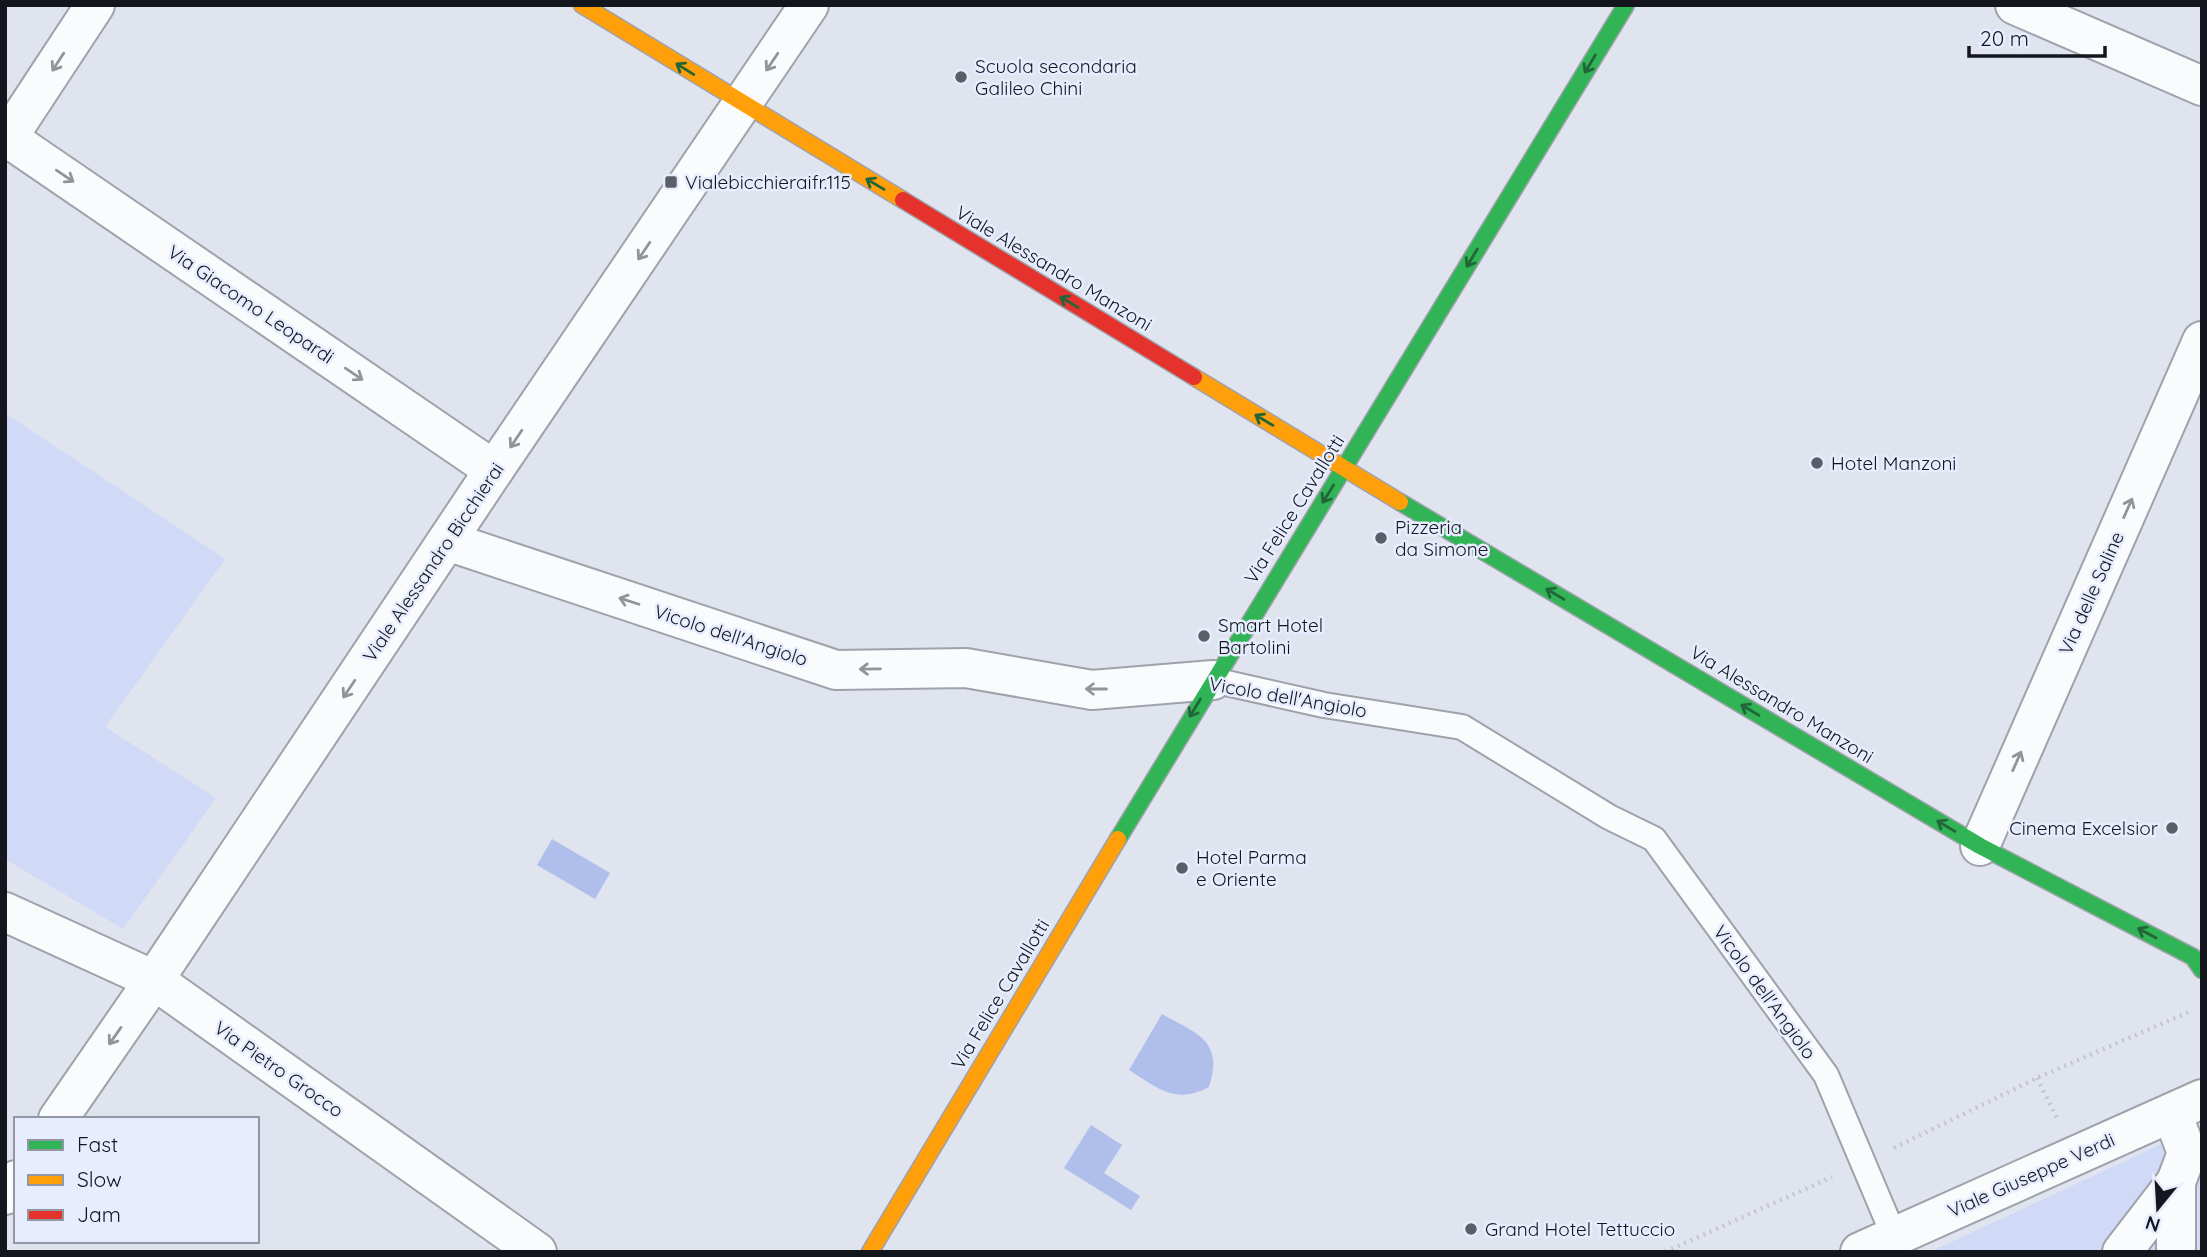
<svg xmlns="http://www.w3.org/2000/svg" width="2207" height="1257" viewBox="0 0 2207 1257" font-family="Quicksand,sans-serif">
	<rect width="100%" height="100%" fill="#dfe4ef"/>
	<g fill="#d0daf7">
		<path d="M 5,413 L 225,559 L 105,727 L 216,798 L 123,929 L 5,859 Z"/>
		<path d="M 2202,1125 L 2202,1252 L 1930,1252 Z"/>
	</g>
	<g fill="#b0beeb">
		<path d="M 552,839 L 610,873 L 595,899 L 537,865 Z"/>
		<path d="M 1162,1014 C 1197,1034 1224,1040 1209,1087 C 1175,1105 1158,1088 1129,1070 Z"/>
		<path d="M 1091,1125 L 1122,1145 L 1104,1173 L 1140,1196 L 1131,1210 L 1064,1168 Z"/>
	</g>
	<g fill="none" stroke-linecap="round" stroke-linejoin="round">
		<g stroke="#9fa2aa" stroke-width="28">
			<path id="lane" d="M 1213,680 L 1324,705 L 1462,727 L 1609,817 L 1654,839 L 1826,1075 L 1894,1236"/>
		</g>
		<g stroke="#9fa2aa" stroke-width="42">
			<g id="street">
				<path d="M 2015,5 L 2202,86"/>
				<path d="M 8,138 L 494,470"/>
				<path d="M 5,142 L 95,5"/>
				<path d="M 447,541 L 836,670 L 966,668 L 1092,690 L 1213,680"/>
				<path d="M 1980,846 L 2202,341"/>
				<path d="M 5,912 L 154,980 L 537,1252"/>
				<path d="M 58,1119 L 154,980 L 494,470 L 809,5"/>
				<path d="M 2176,1182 L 2176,1252"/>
				<path d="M 5,1195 L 16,1180"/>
				<path d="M 1860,1252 L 2202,1099"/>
				<path d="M 2122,1252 L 2176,1182 L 2187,1153 L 2172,1113"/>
			</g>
		</g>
		<g stroke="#9fa2aa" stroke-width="19">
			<g id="fast">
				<path d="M 1400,502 L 1980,846 L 2193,957 L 2202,970"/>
				<path d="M 1118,839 L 1626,5"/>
			</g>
		</g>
		<g stroke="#9fa2aa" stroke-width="19">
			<g id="slow">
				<path d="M 582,5 L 903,200"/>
				<path d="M 1194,377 L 1400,502"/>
				<path d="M 870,1252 L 1118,839"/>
			</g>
		</g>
		<g stroke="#9fa2aa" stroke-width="19">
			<path id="jam" d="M 903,200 L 1194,377"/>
		</g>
		<g stroke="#c4c6c9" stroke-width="4.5" stroke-dasharray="2 5" stroke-linecap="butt">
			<path d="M 2037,1078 L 2057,1118"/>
			<path d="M 1894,1148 L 2037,1078 L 2191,1011"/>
			<path d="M 1665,1252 L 1832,1177"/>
		</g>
		<use href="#lane" stroke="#fafbfd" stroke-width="24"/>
		<use href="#street" stroke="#fafbfd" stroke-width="38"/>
		<use href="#fast" stroke="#30b455" stroke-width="16"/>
		<use href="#slow" stroke="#ff9f0a" stroke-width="16"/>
		<use href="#jam" stroke="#e5322d" stroke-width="16"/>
	</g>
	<defs><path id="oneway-shaft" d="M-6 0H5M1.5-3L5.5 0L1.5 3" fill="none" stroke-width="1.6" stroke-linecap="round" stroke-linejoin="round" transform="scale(1.75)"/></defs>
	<g stroke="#929498">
		<use href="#oneway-shaft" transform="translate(58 62) rotate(123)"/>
		<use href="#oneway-shaft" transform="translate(772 62) rotate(124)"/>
		<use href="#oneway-shaft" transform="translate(65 176) rotate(34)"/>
		<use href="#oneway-shaft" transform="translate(644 251) rotate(124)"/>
		<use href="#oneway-shaft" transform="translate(354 374) rotate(34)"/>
		<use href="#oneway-shaft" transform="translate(516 439) rotate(124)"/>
		<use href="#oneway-shaft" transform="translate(2128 508) rotate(-66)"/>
		<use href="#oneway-shaft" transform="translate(629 601) rotate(-162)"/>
		<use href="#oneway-shaft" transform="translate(870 669) rotate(179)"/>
		<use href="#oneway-shaft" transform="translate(349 689) rotate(124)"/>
		<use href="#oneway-shaft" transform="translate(1096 689) rotate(180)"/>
		<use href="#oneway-shaft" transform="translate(2017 761) rotate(-66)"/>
		<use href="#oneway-shaft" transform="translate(115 1036) rotate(125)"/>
	</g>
	<g stroke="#226539">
		<use href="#oneway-shaft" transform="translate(1590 64) rotate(121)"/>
		<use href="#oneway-shaft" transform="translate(685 69) rotate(-148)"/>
		<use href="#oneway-shaft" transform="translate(875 184) rotate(-149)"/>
		<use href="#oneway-shaft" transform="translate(1472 258) rotate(121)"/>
		<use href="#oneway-shaft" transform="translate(1069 302) rotate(-149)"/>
		<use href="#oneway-shaft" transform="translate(1264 420) rotate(-149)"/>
		<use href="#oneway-shaft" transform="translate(1328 494) rotate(122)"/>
		<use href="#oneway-shaft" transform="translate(1555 594) rotate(-149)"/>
		<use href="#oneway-shaft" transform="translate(1195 708) rotate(121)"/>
		<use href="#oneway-shaft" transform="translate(1750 710) rotate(-149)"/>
		<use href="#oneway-shaft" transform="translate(1946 826) rotate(-149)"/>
		<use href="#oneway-shaft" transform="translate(2147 933) rotate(-152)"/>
	</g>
	<g fill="#5a5e66" stroke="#e7edfe" stroke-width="2.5">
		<circle cx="961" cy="77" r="7"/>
		<rect x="664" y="175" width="14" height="14" rx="3.5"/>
		<circle cx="1817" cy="463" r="7"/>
		<circle cx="1381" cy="538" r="7"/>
		<circle cx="1204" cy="636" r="7"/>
		<circle cx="2172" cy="828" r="7"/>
		<circle cx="1182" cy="868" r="7"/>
		<circle cx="1471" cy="1229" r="7"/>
	</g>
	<g text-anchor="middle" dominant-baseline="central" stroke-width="5" stroke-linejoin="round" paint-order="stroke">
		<g font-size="19" fill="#13161d" stroke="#e7edfe" text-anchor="start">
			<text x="975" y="66">Scuola secondaria<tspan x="975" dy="22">Galileo Chini</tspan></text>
			<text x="685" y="182">Vialebicchieraifr.115</text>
			<text x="1831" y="463">Hotel Manzoni</text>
			<text x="1395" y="527">Pizzeria<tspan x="1395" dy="22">da Simone</tspan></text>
			<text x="1218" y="625">Smart Hotel<tspan x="1218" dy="22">Bartolini</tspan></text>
			<text x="2158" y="828" text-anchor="end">Cinema Excelsior</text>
			<text x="1196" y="857">Hotel Parma<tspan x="1196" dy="22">e Oriente</tspan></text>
			<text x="1485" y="1229">Grand Hotel Tettuccio</text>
		</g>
		<g font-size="19" fill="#13161d" stroke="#e7edfe">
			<text transform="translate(1054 268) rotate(31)">Viale Alessandro Manzoni</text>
			<text transform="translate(251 304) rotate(34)">Via Giacomo Leopardi</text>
			<text transform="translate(1294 509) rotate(-58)">Via Felice Cavallotti</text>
			<text transform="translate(433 562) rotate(-56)">Viale Alessandro Bicchierai</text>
			<text transform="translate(2091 593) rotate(-66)">Via delle Saline</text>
			<text transform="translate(731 635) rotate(18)">Vicolo dell'Angiolo</text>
			<text transform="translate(1288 697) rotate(10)">Vicolo dell'Angiolo</text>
			<text transform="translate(1782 704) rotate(31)">Via Alessandro Manzoni</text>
			<text transform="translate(1765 992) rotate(54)">Vicolo dell'Angiolo</text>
			<text transform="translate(1000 994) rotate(-59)">Via Felice Cavallotti</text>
			<text transform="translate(279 1069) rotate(35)">Via Pietro Grocco</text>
			<text transform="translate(2031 1175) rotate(-24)">Viale Giuseppe Verdi</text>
		</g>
	</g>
	<rect width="2207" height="1257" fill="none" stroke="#13161d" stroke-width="14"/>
	<rect x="14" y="1117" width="245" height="126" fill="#e7edfe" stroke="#9297a4" stroke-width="2"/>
	<rect x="28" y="1140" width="35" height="10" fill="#30b455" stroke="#9297a4" stroke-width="2"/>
	<text x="77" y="1152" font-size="21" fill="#13161d">Fast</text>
	<rect x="28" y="1175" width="35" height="10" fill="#ff9f0a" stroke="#9297a4" stroke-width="2"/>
	<text x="77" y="1187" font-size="21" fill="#13161d">Slow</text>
	<rect x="28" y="1210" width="35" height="10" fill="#e5322d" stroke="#9297a4" stroke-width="2"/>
	<text x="77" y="1222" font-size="21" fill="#13161d">Jam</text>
	<g transform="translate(2158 1208) rotate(198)" stroke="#e7edfe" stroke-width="5" paint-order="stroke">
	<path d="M0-5L12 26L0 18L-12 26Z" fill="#13161d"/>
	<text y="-10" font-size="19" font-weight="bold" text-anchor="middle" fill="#13161d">N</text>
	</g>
	<path d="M1969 46v10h136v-10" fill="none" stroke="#13161d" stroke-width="3.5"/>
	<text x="1980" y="46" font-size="21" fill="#13161d" stroke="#e7edfe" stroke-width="5" paint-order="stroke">20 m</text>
</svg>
